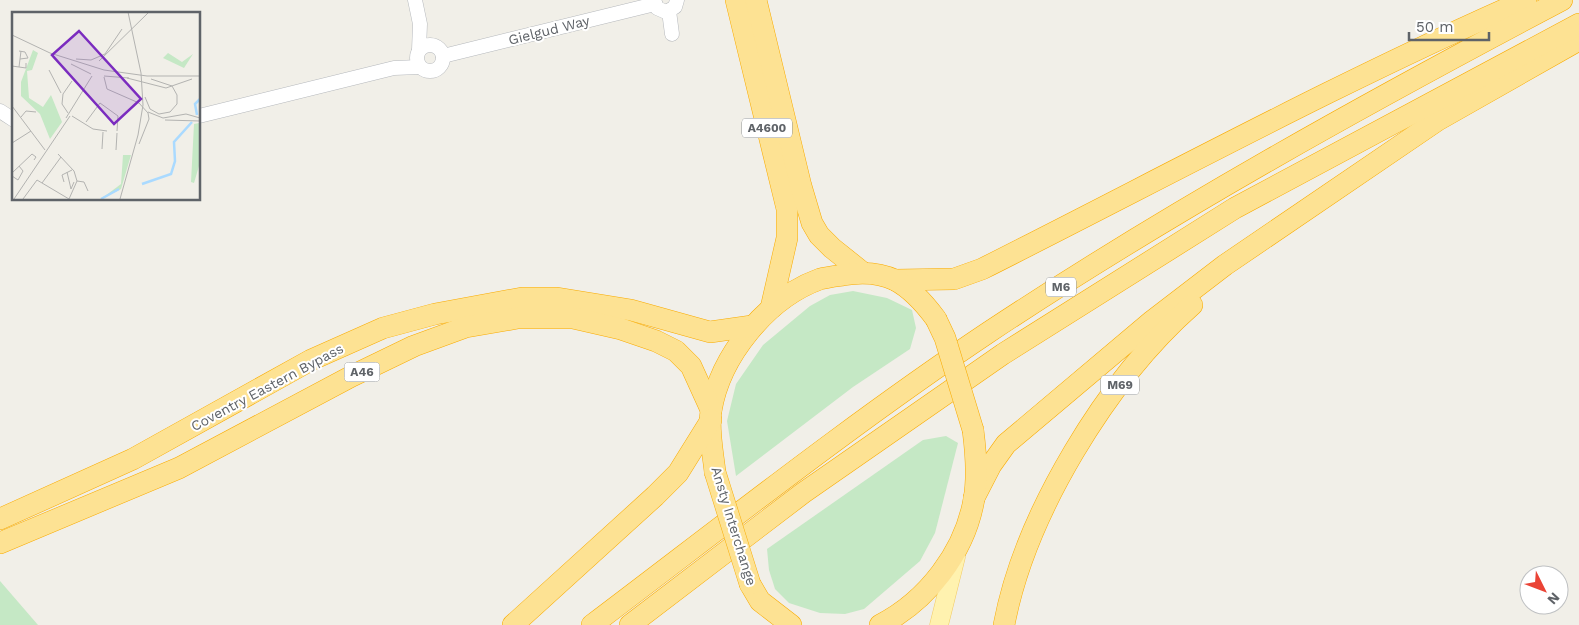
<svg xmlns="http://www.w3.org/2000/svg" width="1579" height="625" viewBox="0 0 1579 625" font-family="'Work Sans',sans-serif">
	<rect width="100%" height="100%" fill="#f1efe8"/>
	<g fill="#c5e8c5">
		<path d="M 853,291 L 887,298 L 912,310 L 916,328 L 910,349 L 853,387 L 736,476 L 727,421 L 736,384 L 763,345 L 810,306 L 830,295 Z"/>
		<path d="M 946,436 L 958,443 L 935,533 L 920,561 L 864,609 L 845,614 L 820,613 L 789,603 L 775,589 L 769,570 L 767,549 L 923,440 Z"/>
		<path d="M 0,581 L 38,625 L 0,625 Z"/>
	</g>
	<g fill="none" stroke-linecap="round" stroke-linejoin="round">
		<g stroke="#b5b8bc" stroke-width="15">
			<g id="minor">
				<path d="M 415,0 L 420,24 L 419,50"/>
				<path d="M 654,0 L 657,8 L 666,12 L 675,7 L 677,0"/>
				<path d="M 669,11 L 672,34"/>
				<circle cx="430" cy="58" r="13"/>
				<path d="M 443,56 L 655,4"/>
				<path d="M 0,111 L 14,120"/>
				<path d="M 199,116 L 394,68 L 419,67"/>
			</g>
		</g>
		<g stroke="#f2c960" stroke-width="19">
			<path id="major" d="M 939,625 L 956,557"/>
		</g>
		<g stroke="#f9ab00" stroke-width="22">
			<g id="highway">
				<path d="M 736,0 L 787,209 L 787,238 L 771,308"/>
				<path d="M 756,0 L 801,186 L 812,223 L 819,235 L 832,248 L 862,272"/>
				<path d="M 895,280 L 954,279 L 982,269 C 1163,178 1341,81 1526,0"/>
				<path d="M 715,472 C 713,453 708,430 711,411 C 720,356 767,298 820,279 C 827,277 836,276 843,275 C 860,272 878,272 895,280 C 912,289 925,304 936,319"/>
				<path d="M 974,498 L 991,465 L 1006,444 L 1152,321 L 1225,265 L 1438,120 L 1579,40"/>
				<path d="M 0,519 L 133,459 L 311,360 L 383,328 L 435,314 L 522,298 L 557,298 L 631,310 L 710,332 L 752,326"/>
				<path d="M 0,543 L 179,468 L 352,376 L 414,346 L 466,327 L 518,318 L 573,318 L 621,329 L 656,341 L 676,351 L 691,366 L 711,410"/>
				<path d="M 750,584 L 760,601 L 791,625"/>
				<path d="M 513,625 L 655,496 L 678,473 L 711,420"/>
				<path d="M 592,625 C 723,526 853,423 989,332 C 1173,210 1367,103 1562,0"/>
				<path d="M 630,625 L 803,493 L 1003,354 L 1235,208 L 1579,24"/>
				<path d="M 880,625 C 927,601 965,552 974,499 C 978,477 976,453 973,430"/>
				<path d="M 1004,625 C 1025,514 1107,380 1192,305"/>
			</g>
		</g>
		<use href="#minor" stroke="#fff" stroke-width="14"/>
		<use href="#major" stroke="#fff2af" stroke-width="18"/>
		<use href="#highway" stroke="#fde293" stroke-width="21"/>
		<g stroke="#f9ab00" stroke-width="22" stroke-linecap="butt">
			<g id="highway-bridge">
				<path d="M 936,319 L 945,338 L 973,430"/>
				<path d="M 715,472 L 750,584"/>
			</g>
		</g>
		<use href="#highway-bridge" stroke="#fde293" stroke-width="21"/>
	</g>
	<g text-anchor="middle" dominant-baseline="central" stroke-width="4" stroke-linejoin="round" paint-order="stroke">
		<g fill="#fff" stroke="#8f9295" stroke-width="1">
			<rect x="742" y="118.5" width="50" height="19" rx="4"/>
			<rect x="1046" y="277.5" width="30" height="19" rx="4"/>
			<rect x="344.5" y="362.5" width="35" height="19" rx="4"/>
			<rect x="1101" y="375.5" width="38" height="19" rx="4"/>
		</g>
		<g font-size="12" font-weight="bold" fill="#5f6368">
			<text x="767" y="128">A4600</text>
			<text x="1061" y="287">M6</text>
			<text x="362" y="372">A46</text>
			<text x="1120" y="385">M69</text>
		</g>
		<g font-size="14" fill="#5f6368" stroke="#fff">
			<text transform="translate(549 30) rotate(-14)">Gielgud Way</text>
			<text transform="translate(267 387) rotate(-28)">Coventry Eastern Bypass</text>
			<text transform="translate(734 526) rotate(73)">Ansty Interchange</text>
		</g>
	</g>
	<g transform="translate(12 12)">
		<rect width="188" height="188" fill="#f1efe8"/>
		<path d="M 21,38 L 26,41 L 20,58 L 15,59 L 17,86 L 31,95 L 39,83 L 50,110 L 38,127 L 28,102 L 9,84 L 9,70 ZM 156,41 L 170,50 L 181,42 L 172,56 L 151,46 ZM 187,111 L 187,154 L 182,171 L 179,170 L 182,112 ZM 111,143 L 119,143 L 109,177 L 89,187 L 109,172 Z" fill="#c5e8c5"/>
		<path fill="none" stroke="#aadaff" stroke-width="2.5" d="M 185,103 L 183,92 L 188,87M 130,172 L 159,162 L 163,149 L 162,130 L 180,110M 89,187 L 107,177"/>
		<path fill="none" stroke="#b3b3b1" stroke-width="1" d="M 0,23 L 38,41 L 92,58 L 135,64 L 188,64M 7,39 L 13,40 L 16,46 L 8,47M 64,47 L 79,48 L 93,42 L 110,17M 87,49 L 137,0M 59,52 L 79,62M 0,54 L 14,56 L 14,51M 7,55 L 9,39M 37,58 L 49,81M 92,64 L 117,66M 92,65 L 95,77 L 127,91 L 136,101 L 137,107 L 127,132M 115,66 L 154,76 L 180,67M 51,82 L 50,92 L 56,101M 51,82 L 60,69M 133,85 L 138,97 L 147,102 L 158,100 L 165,92 L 165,83 L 160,74 L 139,67M 88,91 L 106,104 L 105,119M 0,94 L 33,138M 136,100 L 151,106 L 174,102 L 188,106M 60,104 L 81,117 L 95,119M 9,105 L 14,99 L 24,100M 54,106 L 80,64M 153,108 L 188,109M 74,110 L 88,91M 0,131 L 19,119M 90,137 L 91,120M 104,138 L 105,121M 46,142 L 62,159 L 65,169 L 57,187M 55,160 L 59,177 L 62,170M 0,161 L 20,142 L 24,145 L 22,148M 0,164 L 6,168 L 11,159 L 7,154M 65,169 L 72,170 L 76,179M 52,170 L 50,163 L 60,158M 30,171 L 49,145M 2,187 L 58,104M 11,187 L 25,168 L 57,187M 108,187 L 126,123 L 131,93 L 129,61 L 116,0"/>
		<path fill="#7b2cbf" fill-opacity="0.15" stroke="#7b2cbf" stroke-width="2.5" d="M 67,19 L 129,87 L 102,112 L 40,43 Z"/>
		<rect width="188" height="188" fill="none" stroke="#5f6368" stroke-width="2.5"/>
	</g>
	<g transform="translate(1544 590) rotate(132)"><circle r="24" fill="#ffffff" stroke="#bfc1c3"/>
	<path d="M0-4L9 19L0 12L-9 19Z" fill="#ea4335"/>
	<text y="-8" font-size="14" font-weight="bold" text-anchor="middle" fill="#5f6368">N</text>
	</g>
	<path d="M1409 32v8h80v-8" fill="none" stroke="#5f6368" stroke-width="2.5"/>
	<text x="1416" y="32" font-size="15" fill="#5f6368" stroke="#ffffff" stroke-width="4" paint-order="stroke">50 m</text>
</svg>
